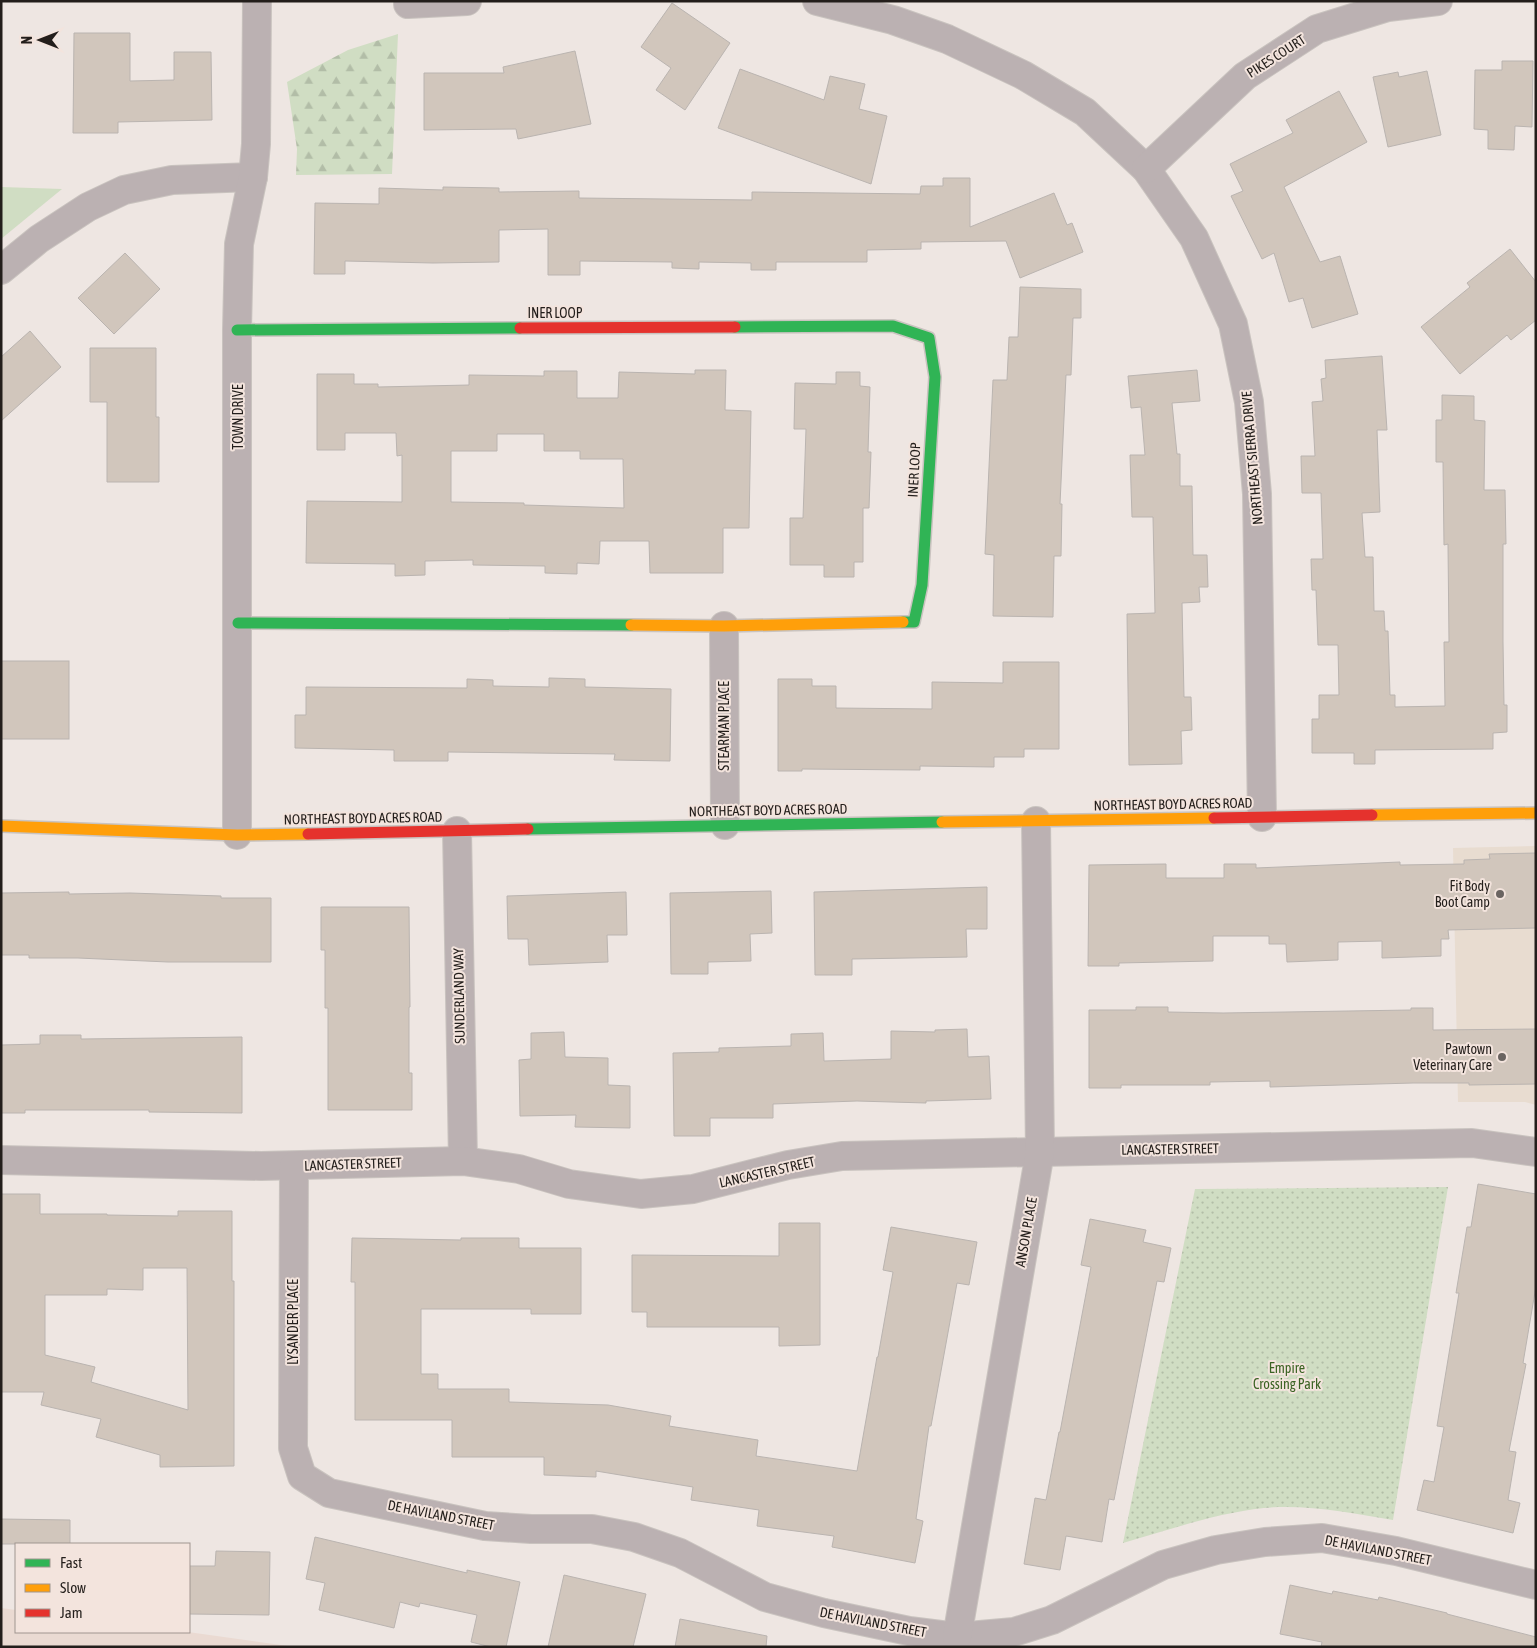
<svg xmlns="http://www.w3.org/2000/svg" width="1537" height="1648" viewBox="0 0 1537 1648" font-family="'Asap Condensed',sans-serif">
	<defs>
		<pattern id="forest-firs" width="22" height="20" patternUnits="userSpaceOnUse" patternTransform="scale(1.25)"><rect width="22" height="20" fill="#d0ddc3"/><path d="M5 1l3.5 6h-7zM16 11l3.5 6h-7z" fill="#b2bda7"/></pattern>
		<pattern id="park-dots" width="8" height="8" patternUnits="userSpaceOnUse" patternTransform="scale(1.25)"><rect width="8" height="8" fill="#d0ddc3"/><path d="M2 2h.1M6 6h.1" fill="none" stroke="#b2bda7" stroke-width="1.8" stroke-linecap="round"/></pattern>
	</defs>
	<rect width="100%" height="100%" fill="#eee6e2"/>
	<path fill="#e8dcd0" d="M 1536,846 L 1536,1105 L 1525,1102 L 1458,1102 L 1453,848 Z"/>
	<path fill="#eadad2" d="M 1,1608 L 16,1610 L 16,1632 L 188,1632 L 295,1647 L 1,1647 Z"/>
	<path fill="#d0ddc3" d="M 1,187 L 62,189 L 1,239 Z"/>
	<path fill="url(#forest-firs)" d="M 398,34 L 392,174 L 296,175 L 297,149 L 287,82 L 348,50 Z"/>
	<path fill="url(#park-dots)" d="M 1448,1187 L 1393,1520 C 1350,1513 1307,1504 1264,1508 C 1216,1513 1169,1530 1123,1543 L 1195,1189 Z"/>
	<g fill="#d1c6bc" stroke="#bab4b0" fill-rule="evenodd">
		<path d="M 672,3 L 730,43 L 685,110 L 656,90 L 671,68 L 641,47 Z"/>
		<path d="M 74,33 L 130,33 L 130,81 L 174,80 L 174,52 L 211,52 L 212,120 L 118,122 L 118,133 L 73,133 Z"/>
		<path d="M 575,51 L 591,124 L 518,139 L 516,129 L 424,130 L 424,73 L 504,73 L 503,67 Z"/>
		<path d="M 1502,61 L 1533,61 L 1532,127 L 1515,126 L 1514,150 L 1488,149 L 1488,130 L 1474,129 L 1475,70 L 1502,70 Z"/>
		<path d="M 740,69 L 824,100 L 830,76 L 865,84 L 859,109 L 887,116 L 871,184 L 718,128 Z"/>
		<path d="M 1427,71 L 1441,135 L 1388,147 L 1373,77 L 1398,72 L 1399,77 Z"/>
		<path d="M 1339,91 L 1367,142 L 1284,187 L 1320,262 L 1340,256 L 1358,314 L 1312,328 L 1303,298 L 1289,302 L 1274,253 L 1262,259 L 1231,196 L 1243,191 L 1230,164 L 1293,133 L 1286,120 Z"/>
		<path d="M 943,178 L 970,178 L 970,227 L 1054,193 L 1067,225 L 1072,223 L 1083,252 L 1020,278 L 1006,241 L 921,242 L 921,249 L 867,250 L 867,262 L 776,262 L 776,270 L 751,270 L 751,263 L 699,262 L 699,269 L 672,268 L 672,262 L 580,261 L 580,275 L 548,275 L 548,229 L 499,230 L 499,262 L 433,263 L 345,261 L 345,274 L 314,274 L 315,203 L 379,204 L 379,188 L 443,190 L 443,187 L 499,188 L 499,192 L 579,191 L 579,198 L 752,200 L 752,192 L 920,194 L 921,186 L 943,186 Z"/>
		<path d="M 1510,249 L 1536,282 L 1536,320 L 1511,340 L 1507,335 L 1460,374 L 1421,327 L 1470,287 L 1467,283 Z"/>
		<path d="M 125,253 L 160,289 L 114,334 L 78,298 Z"/>
		<path d="M 1020,287 L 1081,289 L 1081,318 L 1073,318 L 1071,375 L 1066,375 L 1060,504 L 1062,504 L 1061,556 L 1054,556 L 1053,617 L 993,616 L 994,555 L 985,554 L 993,380 L 1007,380 L 1009,337 L 1018,337 Z"/>
		<path d="M 30,331 L 61,367 L 1,421 L 1,357 Z"/>
		<path d="M 90,348 L 156,348 L 156,417 L 159,417 L 159,482 L 107,482 L 107,402 L 90,402 Z"/>
		<path d="M 1382,356 L 1387,430 L 1377,430 L 1380,512 L 1362,513 L 1365,557 L 1373,557 L 1374,611 L 1384,611 L 1385,631 L 1388,631 L 1390,695 L 1395,695 L 1395,707 L 1445,706 L 1444,642 L 1449,642 L 1448,544 L 1444,545 L 1443,462 L 1436,462 L 1436,420 L 1442,420 L 1442,395 L 1474,396 L 1474,420 L 1485,421 L 1484,490 L 1505,490 L 1506,544 L 1503,544 L 1503,642 L 1504,705 L 1507,705 L 1507,732 L 1493,733 L 1493,749 L 1375,750 L 1375,764 L 1354,764 L 1354,753 L 1312,753 L 1312,719 L 1319,719 L 1319,695 L 1339,695 L 1338,645 L 1318,645 L 1316,590 L 1312,590 L 1311,559 L 1323,559 L 1321,493 L 1302,493 L 1301,456 L 1315,456 L 1312,402 L 1323,401 L 1321,379 L 1326,378 L 1325,360 Z"/>
		<path d="M 695,370 L 726,370 L 725,410 L 751,411 L 749,528 L 723,528 L 723,573 L 650,573 L 649,541 L 600,541 L 599,564 L 577,563 L 577,574 L 545,573 L 545,566 L 473,565 L 473,560 L 425,561 L 425,575 L 395,576 L 395,564 L 306,563 L 307,501 L 402,502 L 402,455 L 397,456 L 396,433 L 345,433 L 345,450 L 317,450 L 317,374 L 354,374 L 354,384 L 378,384 L 378,387 L 469,385 L 469,375 L 544,376 L 544,371 L 577,371 L 577,398 L 618,398 L 619,372 L 695,374 ZM 497,434 L 544,434 L 544,451 L 580,451 L 580,459 L 623,459 L 624,508 L 524,505 L 524,503 L 451,502 L 451,451 L 497,451 Z"/>
		<path d="M 1197,370 L 1200,401 L 1172,403 L 1177,454 L 1180,454 L 1180,486 L 1192,486 L 1193,555 L 1207,555 L 1208,587 L 1199,587 L 1200,602 L 1182,603 L 1184,697 L 1191,697 L 1192,730 L 1181,731 L 1182,764 L 1129,765 L 1127,614 L 1155,613 L 1153,517 L 1132,517 L 1130,455 L 1145,455 L 1141,407 L 1131,408 L 1128,376 Z"/>
		<path d="M 836,372 L 860,372 L 860,386 L 870,387 L 868,452 L 871,452 L 869,508 L 863,508 L 863,562 L 854,562 L 854,577 L 824,577 L 824,565 L 790,565 L 790,518 L 803,518 L 806,429 L 794,429 L 795,383 L 836,384 Z"/>
		<rect x="1" y="661" width="68" height="78"/>
		<path d="M 1003,662 L 1059,662 L 1059,749 L 1024,749 L 1024,757 L 994,757 L 994,767 L 920,766 L 920,770 L 802,769 L 802,771 L 778,771 L 778,679 L 812,679 L 812,686 L 836,686 L 836,708 L 932,709 L 932,682 L 1003,683 Z"/>
		<path d="M 549,678 L 585,679 L 585,687 L 671,689 L 670,761 L 614,760 L 615,754 L 448,752 L 448,761 L 394,761 L 394,750 L 295,748 L 295,715 L 306,715 L 306,687 L 467,688 L 467,679 L 493,680 L 493,686 L 549,687 Z"/>
		<path d="M 1536,853 L 1536,928 L 1448,930 L 1449,939 L 1441,939 L 1441,956 L 1382,958 L 1382,941 L 1338,942 L 1338,960 L 1287,962 L 1286,944 L 1269,944 L 1269,936 L 1213,936 L 1213,961 L 1119,963 L 1119,966 L 1088,966 L 1089,865 L 1166,864 L 1166,878 L 1224,878 L 1224,864 L 1256,864 L 1256,868 L 1400,862 L 1400,865 L 1464,864 L 1464,860 L 1490,859 L 1489,854 Z"/>
		<path d="M 987,887 L 987,929 L 966,929 L 967,957 L 852,959 L 852,975 L 815,975 L 814,892 Z"/>
		<path d="M 771,891 L 772,933 L 750,934 L 751,961 L 708,962 L 708,974 L 671,974 L 670,893 Z"/>
		<path d="M 69,892 L 69,894 L 130,893 L 221,896 L 221,898 L 271,898 L 271,962 L 168,962 L 78,958 L 29,958 L 29,955 L 1,955 L 1,893 Z"/>
		<path d="M 626,892 L 627,935 L 607,935 L 608,962 L 529,965 L 528,939 L 508,939 L 507,896 Z"/>
		<path d="M 321,907 L 409,907 L 410,1007 L 409,1007 L 409,1073 L 412,1073 L 412,1110 L 328,1110 L 328,1008 L 325,1008 L 325,950 L 321,950 Z"/>
		<path d="M 1136,1007 L 1168,1007 L 1168,1012 L 1223,1013 L 1411,1010 L 1411,1008 L 1433,1008 L 1433,1030 L 1536,1029 L 1536,1084 L 1469,1085 L 1469,1083 L 1413,1083 L 1270,1087 L 1270,1081 L 1210,1082 L 1210,1085 L 1121,1085 L 1121,1088 L 1089,1088 L 1089,1010 L 1136,1010 Z"/>
		<path d="M 967,1029 L 968,1057 L 989,1056 L 991,1099 L 926,1101 L 926,1103 L 857,1101 L 773,1104 L 773,1118 L 710,1118 L 710,1136 L 674,1136 L 673,1053 L 719,1052 L 719,1048 L 791,1046 L 791,1034 L 823,1033 L 824,1061 L 891,1059 L 891,1031 L 935,1032 L 935,1030 Z"/>
		<path d="M 564,1032 L 565,1057 L 608,1058 L 608,1085 L 630,1086 L 630,1128 L 575,1127 L 576,1115 L 520,1116 L 519,1060 L 531,1059 L 531,1033 Z"/>
		<path d="M 40,1035 L 81,1035 L 81,1039 L 242,1037 L 242,1113 L 149,1112 L 149,1110 L 25,1110 L 25,1113 L 1,1113 L 1,1045 L 40,1044 Z"/>
		<path d="M 1478,1184 L 1536,1194 L 1536,1286 L 1523,1363 L 1526,1364 L 1509,1451 L 1516,1452 L 1508,1500 L 1520,1503 L 1513,1533 L 1417,1510 L 1424,1480 L 1434,1482 L 1444,1427 L 1437,1426 L 1459,1293 L 1456,1293 L 1467,1227 L 1471,1227 Z"/>
		<path d="M 1,1194 L 40,1194 L 40,1214 L 107,1214 L 107,1215 L 178,1216 L 178,1211 L 232,1211 L 232,1281 L 234,1281 L 234,1466 L 160,1467 L 160,1455 L 96,1437 L 101,1419 L 41,1405 L 44,1392 L 1,1392 ZM 143,1268 L 187,1268 L 188,1410 L 91,1382 L 95,1367 L 45,1355 L 45,1295 L 107,1295 L 107,1289 L 143,1290 Z"/>
		<path d="M 1090,1219 L 1146,1230 L 1143,1242 L 1171,1248 L 1164,1282 L 1157,1281 L 1114,1500 L 1109,1499 L 1102,1542 L 1066,1536 L 1060,1570 L 1024,1564 L 1035,1498 L 1046,1500 L 1059,1432 L 1060,1432 L 1075,1352 L 1091,1267 L 1081,1265 Z"/>
		<path d="M 779,1223 L 820,1223 L 820,1345 L 779,1346 L 779,1327 L 647,1327 L 647,1312 L 632,1312 L 632,1255 L 779,1256 Z"/>
		<path d="M 891,1227 L 977,1242 L 969,1285 L 957,1283 L 931,1426 L 929,1426 L 916,1519 L 923,1521 L 915,1563 L 832,1547 L 834,1536 L 757,1526 L 759,1510 L 691,1500 L 693,1487 L 596,1471 L 596,1477 L 544,1475 L 544,1457 L 452,1457 L 452,1420 L 355,1420 L 355,1282 L 351,1282 L 352,1238 L 461,1240 L 461,1238 L 519,1238 L 519,1248 L 581,1248 L 581,1314 L 531,1314 L 531,1309 L 421,1309 L 421,1374 L 438,1374 L 438,1389 L 509,1389 L 509,1402 L 608,1405 L 671,1416 L 669,1426 L 758,1440 L 756,1456 L 857,1471 L 877,1357 L 878,1357 L 893,1272 L 883,1270 Z"/>
		<path d="M 1,1519 L 70,1520 L 70,1544 L 1,1544 Z"/>
		<path d="M 315,1537 L 467,1573 L 467,1570 L 520,1582 L 506,1647 L 491,1647 L 471,1642 L 477,1615 L 420,1603 L 419,1607 L 400,1602 L 394,1628 L 319,1610 L 325,1583 L 306,1579 Z"/>
		<path d="M 216,1551 L 270,1552 L 269,1615 L 189,1614 L 189,1566 L 215,1566 Z"/>
		<path d="M 564,1575 L 646,1594 L 633,1647 L 548,1647 Z"/>
		<path d="M 1290,1585 L 1332,1594 L 1333,1591 L 1378,1600 L 1379,1597 L 1447,1613 L 1447,1614 L 1536,1637 L 1536,1647 L 1321,1647 L 1322,1642 L 1280,1634 Z"/>
		<path d="M 680,1619 L 767,1636 L 766,1647 L 675,1647 Z"/>
	</g>
	<g fill="none" stroke-linecap="round" stroke-linejoin="round">
		<g stroke="#c9c3bf" stroke-width="30">
			<g id="street">
				<path d="M 817,1 L 893,20 L 947,39 L 1023,75 L 1085,112 L 1146,169 L 1194,238 L 1233,324 L 1249,402 L 1257,494 L 1262,817"/>
				<path d="M 408,4 L 467,1"/>
				<path d="M 1146,169 L 1245,76 L 1317,29 L 1388,7 L 1438,1"/>
				<path d="M 1,270 L 39,239 L 88,207 L 124,190 L 172,180 L 253,177"/>
				<path d="M 724,626 L 725,825"/>
				<path d="M 457,831 L 463,1161"/>
				<path d="M 237,835 L 237,330 L 239,244 L 253,177 L 256,144 L 257,1"/>
				<path d="M 1,1160 L 261,1166 L 463,1161 L 519,1169 L 569,1184 L 641,1194 L 693,1189 L 788,1165 L 842,1156 L 1472,1143 L 1536,1152"/>
				<path d="M 294,1166 L 293,1448 L 302,1476 L 329,1493 L 485,1526 L 531,1529 L 592,1529 L 634,1537 L 680,1553 L 765,1597 L 824,1613 L 909,1631 L 957,1637 L 1014,1632 L 1052,1620 L 1163,1565 L 1216,1550 L 1265,1542 L 1322,1538 L 1396,1551 L 1536,1585"/>
				<path d="M 957,1637 L 1040,1152 L 1036,821"/>
			</g>
		</g>
		<g stroke="#c9c3bf" stroke-width="14">
			<g id="fast">
				<path d="M 735,327 L 893,326 L 929,338 L 935,377 L 922,585 L 914,622 L 903,622"/>
				<path d="M 237,330 L 520,328"/>
				<path d="M 238,623 L 631,625"/>
				<path d="M 528,829 L 942,822"/>
			</g>
		</g>
		<g stroke="#c9c3bf" stroke-width="14">
			<g id="slow">
				<path d="M 631,625 L 724,626 L 903,622"/>
				<path d="M 1372,815 L 1536,813"/>
				<path d="M 942,822 L 1214,818"/>
				<path d="M 1,826 L 237,835 L 308,834"/>
			</g>
		</g>
		<g stroke="#c9c3bf" stroke-width="14">
			<g id="jam">
				<path d="M 520,328 L 735,327"/>
				<path d="M 1214,818 L 1372,815"/>
				<path d="M 308,834 L 528,829"/>
			</g>
		</g>
		<use href="#street" stroke="#bbb1b2" stroke-width="28"/>
		<use href="#fast" stroke="#30b455" stroke-width="11"/>
		<use href="#slow" stroke="#ff9f0a" stroke-width="11"/>
		<use href="#jam" stroke="#e5322d" stroke-width="11"/>
	</g>
	<g fill="#6a6461" stroke="#f3e4dd" stroke-width="2">
		<circle cx="1500" cy="894" r="5"/>
		<circle cx="1502" cy="1057" r="5"/>
	</g>
	<g text-anchor="middle" dominant-baseline="central" stroke-width="4" stroke-linejoin="round" paint-order="stroke">
		<g font-size="14" fill="#231e1b" stroke="#f3e4dd">
			<text transform="translate(1276 56) rotate(-33)">PIKES COURT</text>
			<text x="555" y="313">INER LOOP</text>
			<text transform="translate(238 417) rotate(-90)">TOWN DRIVE</text>
			<text transform="translate(1252 458) rotate(-95)">NORTHEAST SIERRA DRIVE</text>
			<text transform="translate(914 470) rotate(-87)">INER LOOP</text>
			<text transform="translate(724 726) rotate(-90)">STEARMAN PLACE</text>
			<text transform="translate(1173 804) rotate(-1)">NORTHEAST BOYD ACRES ROAD</text>
			<text transform="translate(768 810) rotate(-1)">NORTHEAST BOYD ACRES ROAD</text>
			<text transform="translate(363 818) rotate(-1)">NORTHEAST BOYD ACRES ROAD</text>
			<text transform="translate(459 996) rotate(-91)">SUNDERLAND WAY</text>
			<text transform="translate(1170 1149) rotate(-1)">LANCASTER STREET</text>
			<text transform="translate(353 1164) rotate(-2)">LANCASTER STREET</text>
			<text transform="translate(767 1172) rotate(-13)">LANCASTER STREET</text>
			<text transform="translate(1026 1232) rotate(-80)">ANSON PLACE</text>
			<text transform="translate(293 1322) rotate(-90)">LYSANDER PLACE</text>
			<text transform="translate(441 1515) rotate(11)">DE HAVILAND STREET</text>
			<text transform="translate(1378 1550) rotate(11)">DE HAVILAND STREET</text>
			<text transform="translate(873 1622) rotate(11)">DE HAVILAND STREET</text>
		</g>
		<g font-size="14" fill="#231e1b" stroke="#f3e4dd" text-anchor="end">
			<text x="1490" y="886">Fit Body<tspan x="1490" dy="16">Boot Camp</tspan></text>
			<text x="1492" y="1049">Pawtown<tspan x="1492" dy="16">Veterinary Care</tspan></text>
		</g>
		<g font-size="14" fill="#3b6323" stroke="#f3e4dd">
			<text x="1287" y="1368">Empire<tspan x="1287" dy="16">Crossing Park</tspan></text>
		</g>
	</g>
	<rect width="1537" height="1648" fill="none" stroke="#231e1b" stroke-width="5"/>
	<rect x="15" y="1543" width="175" height="90" fill="#f3e4dd" stroke="#a0958f"/>
	<rect x="25" y="1559" width="25" height="8" fill="#30b455" stroke="#a0958f"/>
	<text x="60" y="1568" font-size="15" fill="#231e1b">Fast</text>
	<rect x="25" y="1584" width="25" height="8" fill="#ff9f0a" stroke="#a0958f"/>
	<text x="60" y="1593" font-size="15" fill="#231e1b">Slow</text>
	<rect x="25" y="1609" width="25" height="8" fill="#e5322d" stroke="#a0958f"/>
	<text x="60" y="1618" font-size="15" fill="#231e1b">Jam</text>
	<g transform="translate(40 40) rotate(270)" stroke="#f3e4dd" stroke-width="4" paint-order="stroke">
	<path d="M0-4L9 19L0 12L-9 19Z" fill="#231e1b"/>
	<text y="-8" font-size="14" font-weight="bold" text-anchor="middle" fill="#231e1b">N</text>
	</g>
</svg>
